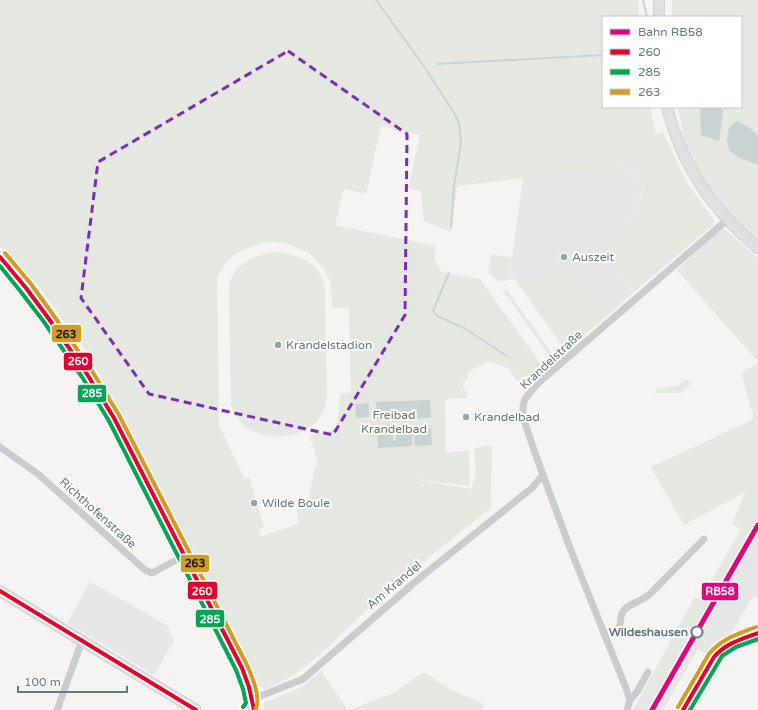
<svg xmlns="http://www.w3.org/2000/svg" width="758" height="710" viewBox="0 0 758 710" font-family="'Varela Round',sans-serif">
	<rect width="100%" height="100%" fill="#f5f4f3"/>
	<g fill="#e5e6e5">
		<path d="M 624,167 L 634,172 L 642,192 L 638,199 L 636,212 L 633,218 L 619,224 L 613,271 L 634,292 L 566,351 L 515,279 L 509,280 L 523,178 Z"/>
		<path d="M 758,518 L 758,597 L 753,597 L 728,638 L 713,644 L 708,655 L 698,649 L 663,710 L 641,710 L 688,626 L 694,630 Z"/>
		<path d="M 90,582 L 167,625 L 174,641 L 154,675 L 67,623 Z"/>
	</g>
	<g fill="#e5e7e1" fill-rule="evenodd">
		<path d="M 0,0 L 638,0 L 639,17 L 603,17 L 603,107 L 650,107 L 656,135 L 663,132 L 687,183 L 715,221 L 713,225 L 634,292 L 613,271 L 610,255 L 613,232 L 619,224 L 633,218 C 638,210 637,201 642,192 L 634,172 L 624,167 L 457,186 L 451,232 L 424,221 L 421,191 L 408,188 L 420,135 L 381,126 L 366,194 L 344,189 L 335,225 L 435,246 L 435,261 L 442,272 L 480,279 L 544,368 L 522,388 L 508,368 L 489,361 L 468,372 L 468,378 L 463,383 L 464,389 L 467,392 L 467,398 L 445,399 L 446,452 L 469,451 L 470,486 L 414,479 L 471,489 L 476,474 L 474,448 L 492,445 L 491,508 C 450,540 410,573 371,607 C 337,636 308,674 265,689 L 256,684 L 180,527 L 90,357 L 40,288 L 0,247 ZM 266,242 L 286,243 L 310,254 L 323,268 L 331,284 L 332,308 L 349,308 L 351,393 L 340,394 L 337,428 L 310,436 L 318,463 L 314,470 L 309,499 L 296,504 L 299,524 L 260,537 L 259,530 L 264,528 L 249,477 L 244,478 L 219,425 L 217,278 C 231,252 238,251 266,242 Z"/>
		<path d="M 672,0 L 758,0 L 758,240 L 732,218 L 704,184 L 685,145 L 678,107 L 741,107 L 741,17 L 672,17 Z"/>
		<path d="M 720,229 L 726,230 L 746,248 L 758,257 L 758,362 L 677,270 Z"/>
		<path d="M 277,252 C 300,255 321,263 325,288 L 327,396 C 324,446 244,451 231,405 L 229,286 C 232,264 257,253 277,252 Z"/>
		<path d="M 491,254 L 512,258 L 509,280 L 498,281 L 488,272 Z"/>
		<path d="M 576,269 L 613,310 L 566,351 L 516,278 Z"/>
		<path d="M 507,290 L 555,358 L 553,361 L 503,291 Z"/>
		<path d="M 758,363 L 758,518 L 694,630 L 688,627 L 641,710 L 633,710 L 694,598 L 701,599 L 741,529 L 732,524 L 745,492 L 684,525 L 651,467 L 754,419 L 741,373 Z"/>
		<path d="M 686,379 L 688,381 L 689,380 L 692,383 L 681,393 L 655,393 L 656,389 L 680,385 Z"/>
		<path d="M 321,671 L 348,710 L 263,710 L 264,703 L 302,687 Z"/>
		<path d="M 424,672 L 451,690 L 484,704 L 481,710 L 349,710 L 393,693 Z"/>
	</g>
	<g fill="#c9d3d4">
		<path d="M 700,107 L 720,107 L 723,111 L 719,141 L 701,135 Z"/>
		<path d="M 737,121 L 747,126 L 758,135 L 758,165 L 740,158 L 729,150 L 727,139 L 729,128 Z"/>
		<path d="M 430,400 L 431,418 L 377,420 L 376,402 Z"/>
		<path d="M 369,403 L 369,417 L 356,418 L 355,404 Z"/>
		<path d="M 431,428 L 432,445 L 415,446 L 414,434 L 412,435 L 412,446 L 378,448 L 377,430 L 393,429 L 393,440 L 396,441 L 396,429 Z"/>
	</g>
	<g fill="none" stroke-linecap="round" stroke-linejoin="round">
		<g stroke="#c9d3d4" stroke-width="2">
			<path d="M 376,0 L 423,65 L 453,111 L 459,123 L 461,143 L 454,186 L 451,228"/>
			<path d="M 643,0 L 647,17"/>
			<path d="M 437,64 L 603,55"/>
			<path d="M 449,273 L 433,311 L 437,316 L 464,328 L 507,356"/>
		</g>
		<g stroke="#d0d2d2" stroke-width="12">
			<g id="secondary">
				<path d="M 659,0 L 659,17"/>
				<path d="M 667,107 C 681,165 712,210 758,248"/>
				<path d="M 0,257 L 26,288 L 49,319 L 87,374 L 114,418 L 242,668 L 249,687 L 254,710"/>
				<path d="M 0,591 L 196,710"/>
			</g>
		</g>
		<g stroke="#cacccd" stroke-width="7">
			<path d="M 0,447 L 38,474 L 145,570 L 152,573 L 184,556"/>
			<path d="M 604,634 C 631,626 614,621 625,609 C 632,603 643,600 650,594 L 704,539"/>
			<path d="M 251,700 L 303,679 L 421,577 L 532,488 L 543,475"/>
			<path d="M 630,700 L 626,688 L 570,548 L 535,453 L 523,417 L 523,406 L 525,399 L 537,384 L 727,220"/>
			<path d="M 57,710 L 82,641"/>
			<path d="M 627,710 L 630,700 L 637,692 L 648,672"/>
			<path d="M 683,710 L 714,657 C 724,643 742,639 758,633"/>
		</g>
		<use href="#secondary" stroke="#dfe0e0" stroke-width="10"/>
		<g stroke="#fff" stroke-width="7">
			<g id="bus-1">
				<path d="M 0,257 L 26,288 L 49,319 L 87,374 L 114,418 L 242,668 L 249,687 L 254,710"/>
				<path d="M 0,591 L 196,710"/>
				<path d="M 683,710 L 714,657 C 726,643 742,639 758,633"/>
			</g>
		</g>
		<g stroke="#fff" stroke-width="7">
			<g id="bus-2">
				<path d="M 0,266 L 21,292 L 44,322 L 82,377 L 109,421 L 236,670 L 243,689 L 246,703 L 243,707"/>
				<path d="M 690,710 L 722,656 L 736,647 L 758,639"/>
			</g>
		</g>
		<g stroke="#fff" stroke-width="7">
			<g id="bus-3">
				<path d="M 5,253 L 31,284 L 54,316 L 92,371 L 119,415 L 247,665 C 252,676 262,700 255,710"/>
				<path d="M 678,707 L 709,654 C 721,639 738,634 756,627"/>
			</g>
		</g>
		<use href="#bus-1" stroke="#e4002b" stroke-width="4"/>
		<use href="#bus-2" stroke="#00a651" stroke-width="4"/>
		<use href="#bus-3" stroke="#d29b21" stroke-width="4"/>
		<g stroke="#fff" stroke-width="8">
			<path id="rail-1" d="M 652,710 L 758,525"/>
		</g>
		<use href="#rail-1" stroke="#e5007d" stroke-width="5"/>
	</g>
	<path fill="none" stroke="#7b2cbf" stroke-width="3" stroke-dasharray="8 5" stroke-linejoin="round" d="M 288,51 L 407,134 L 405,315 L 333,435 L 149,394 L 81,298 L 98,162 Z"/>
	<g fill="#97a5ab" stroke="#fff" stroke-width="1.5">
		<circle cx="564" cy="257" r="4"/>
		<circle cx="278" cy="345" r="4"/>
		<circle cx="466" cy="417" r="4"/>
		<circle cx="254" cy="503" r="4"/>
	</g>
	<circle fill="#fff" stroke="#647a84" stroke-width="2" cx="697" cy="632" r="5.5"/>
	<g text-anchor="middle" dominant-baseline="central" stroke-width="4" stroke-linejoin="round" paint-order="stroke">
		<g font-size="12" fill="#647a84" stroke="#fff" text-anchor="start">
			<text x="572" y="257">Auszeit</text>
			<text x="286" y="345">Krandelstadion</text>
			<text x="474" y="417">Krandelbad</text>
			<text x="262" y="503">Wilde Boule</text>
		</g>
		<g font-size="12" fill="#647a84" stroke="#fff">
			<text transform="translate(551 360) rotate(-43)">Krandelstraße</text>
			<text transform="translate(98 513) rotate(42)">Richthofenstraße</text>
			<text transform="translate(394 585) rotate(-40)">Am Krandel</text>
		</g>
		<g font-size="12" fill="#6b7b63" stroke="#fff">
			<text x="394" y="415">Freibad<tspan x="394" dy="14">Krandelbad</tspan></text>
		</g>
		<g font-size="12" font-weight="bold" fill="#647a84" stroke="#fff" text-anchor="end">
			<text x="688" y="632">Wildeshausen</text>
		</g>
	</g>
	<g stroke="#fff" stroke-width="1.5">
		<rect x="51" y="324" width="31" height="19" rx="4" fill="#d29b21"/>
		<rect x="63" y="352" width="30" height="19" rx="4" fill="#e4002b"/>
		<rect x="77" y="384" width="30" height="19" rx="4" fill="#00a651"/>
		<rect x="180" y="554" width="30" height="19" rx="4" fill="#d29b21"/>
		<rect x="187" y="581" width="31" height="19" rx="4" fill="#e4002b"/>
		<rect x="701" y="582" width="38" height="19" rx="4" fill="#e5007d"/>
		<rect x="195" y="609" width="30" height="19" rx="4" fill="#00a651"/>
	</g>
	<g font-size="11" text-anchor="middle" font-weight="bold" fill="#fff">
		<text x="78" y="365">260</text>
		<text x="92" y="397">285</text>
		<text x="202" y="595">260</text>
		<text x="720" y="595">RB58</text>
		<text x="210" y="623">285</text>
	</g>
	<g font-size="11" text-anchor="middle" font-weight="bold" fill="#111">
		<text x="66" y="338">263</text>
		<text x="195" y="567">263</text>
	</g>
	<rect x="602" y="16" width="140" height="92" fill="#ffffff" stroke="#c1cace"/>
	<rect x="610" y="29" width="20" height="6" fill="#e5007d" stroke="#c1cace"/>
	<text x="638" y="36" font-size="12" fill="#647a84">Bahn RB58</text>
	<rect x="610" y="49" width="20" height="6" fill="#e4002b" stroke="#c1cace"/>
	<text x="638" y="56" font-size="12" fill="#647a84">260</text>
	<rect x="610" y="69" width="20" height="6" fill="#00a651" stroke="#c1cace"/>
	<text x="638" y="76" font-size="12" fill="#647a84">285</text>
	<rect x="610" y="89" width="20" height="6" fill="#d29b21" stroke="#c1cace"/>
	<text x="638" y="96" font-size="12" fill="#647a84">263</text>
	<path d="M18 686v6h109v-6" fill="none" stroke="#647a84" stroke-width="2"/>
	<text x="24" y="686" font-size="12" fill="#647a84" stroke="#ffffff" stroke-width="3" paint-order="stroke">100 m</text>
</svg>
